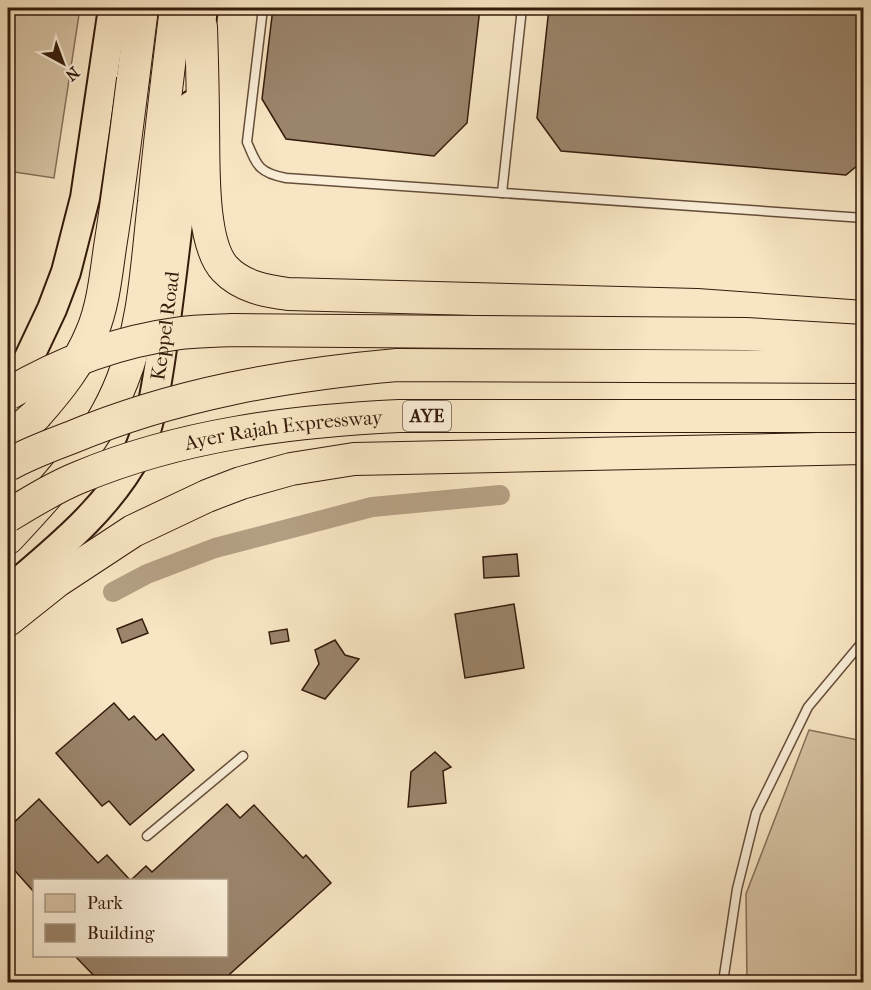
<svg xmlns="http://www.w3.org/2000/svg" width="871" height="990" viewBox="0 0 871 990" font-family="'IM FELL French Canon',serif">
	<rect width="100%" height="100%" fill="#f7e5c3"/>
	<filter id="stains"><feTurbulence type="fractalNoise" baseFrequency=".00333" numOctaves="4"/><feColorMatrix values="0 0 0 0 .2 0 0 0 0 .09 0 0 0 0 .02 0 0 0 .5 -.17"/></filter>
	<radialGradient id="worn" r=".72"><stop offset=".6" stop-color="#630" stop-opacity="0"/><stop offset="1" stop-color="#630" stop-opacity=".3"/></radialGradient>
	<g fill="#d6c3a4" stroke="#866f58" stroke-width="1.5">
		<path d="M 8,8 L 80,8 L 54,178 L 8,171 Z"/>
		<path d="M 809,730 L 863,741 L 863,982 L 747,982 L 746,894 Z"/>
	</g>
	<g fill="none" stroke-linecap="round" stroke-linejoin="round">
		<path stroke="#b5a084" stroke-width="20" d="M 113,592 L 147,574 L 215,548 L 372,507 L 500,495"/>
	</g>
	<g fill="#9a846b" stroke="#351b0b" stroke-width="1.5">
		<path d="M 273,8 L 480,8 L 467,123 L 434,156 L 286,139 L 262,99 Z"/>
		<path d="M 549,8 L 864,8 L 864,160 L 846,175 L 561,151 L 537,118 Z"/>
		<path d="M 517,554 L 519,576 L 484,578 L 483,557 Z"/>
		<path d="M 514,604 L 524,668 L 465,678 L 455,614 Z"/>
		<path d="M 142,619 L 148,633 L 122,643 L 117,629 Z"/>
		<path d="M 287,629 L 289,641 L 271,644 L 269,632 Z"/>
		<path d="M 335,640 L 345,655 L 359,659 L 325,699 L 302,690 L 319,664 L 315,650 Z"/>
		<path d="M 114,703 L 129,720 L 134,716 L 156,740 L 163,734 L 194,770 L 130,825 L 109,801 L 102,806 L 56,753 Z"/>
		<path d="M 435,752 L 451,767 L 443,771 L 446,803 L 408,807 L 411,772 Z"/>
		<path d="M 39,799 L 98,863 L 107,855 L 130,880 L 34,880 L 34,892 L 8,863 L 8,828 Z"/>
		<path d="M 227,804 L 240,818 L 254,805 L 303,858 L 306,855 L 331,883 L 221,982 L 100,982 L 75,956 L 226,956 L 226,880 L 131,880 L 146,866 L 152,872 Z"/>
	</g>
	<g fill="none" stroke-linecap="round" stroke-linejoin="round">
		<g stroke="#664e39" stroke-width="11">
			<g id="service">
				<path d="M 263,8 L 247,142 C 257,166 259,173 286,178 L 864,218"/>
				<path d="M 502,193 L 522,8"/>
				<path d="M 147,836 L 243,756"/>
				<path d="M 723,982 L 737,889 L 756,813 L 808,707 L 864,640"/>
			</g>
		</g>
		<g stroke="#351b0b" stroke-width="32">
			<g id="trunk">
				<path d="M 198,50 L 203,8"/>
				<path d="M 8,382 L 27,362 L 52,309 L 66,272 L 85,198 L 113,8"/>
				<path id="s1" d="M 8,591 C 55,551 108,509 138,452 C 153,421 160,362 165,327 C 175,253 183,179 192,105"/>
			</g>
		</g>
		<g stroke="#351b0b" stroke-width="34">
			<g id="motorway">
				<path d="M 201,27 C 202,60 203,92 203,125 C 204,160 200,243 225,269 C 242,287 266,291 288,294 L 697,305 L 864,317"/>
				<path d="M 133,79 L 142,8"/>
				<path d="M 8,440 L 36,415"/>
				<path d="M 8,538 C 52,491 98,442 122,381 C 145,324 147,262 154,202 C 160,137 168,72 176,8"/>
				<path d="M 8,620 L 57,581 L 133,531 L 207,496 L 241,483 L 291,469 L 354,459 L 864,448"/>
			</g>
		</g>
		<use href="#service" stroke="#faeed8" stroke-width="8"/>
		<use href="#trunk" stroke="#f7e5c3" stroke-width="28"/>
		<use href="#motorway" stroke="#f7e5c3" stroke-width="32"/>
		<g stroke="#351b0b" stroke-width="34" stroke-linecap="butt">
			<g id="motorway-bridge">
				<path d="M 8,394 C 60,363 120,341 181,333 C 198,331 215,331 232,330 L 746,334 L 863,341"/>
				<path d="M 36,415 C 59,389 79,364 92,332 C 103,306 106,275 110,247 C 119,191 126,135 133,79"/>
				<path d="M 8,465 C 27,454 49,446 70,438 C 175,394 285,375 397,365 L 864,367"/>
				<path id="s2" d="M 8,516 C 31,502 55,487 80,477 C 181,435 291,421 399,416 L 864,416"/>
			</g>
		</g>
		<use href="#motorway-bridge" stroke="#f7e5c3" stroke-width="32"/>
	</g>
	<g text-anchor="middle" dominant-baseline="central" stroke-width="6" stroke-linejoin="round" paint-order="stroke">
		<rect fill="#faeed8" stroke="#705a48" stroke-width="1.5" x="403" y="401" width="48" height="30" rx="4.5"/>
		<g font-size="18" font-weight="bold" fill="#351b0b">
			<text x="427" y="416">AYE</text>
		</g>
		<g font-size="20" fill="#351b0b" stroke="#faeed8">
			<text stroke="none"><textPath href="#s1" startOffset="321">Keppel Road</textPath></text>
			<text stroke="none"><textPath href="#s2" startOffset="292">Ayer Rajah Expressway</textPath></text>
		</g>
	</g>
	<rect width="871" height="990" fill="none" stroke="#f7e5c3" stroke-width="30"/>
	<rect x="9" y="9" width="853" height="972" fill="none" stroke="#351b0b" stroke-width="3"/>
	<rect x="15" y="15" width="841" height="960" fill="none" stroke="#351b0b" stroke-width="1.5"/>
	<rect x="33" y="879" width="195" height="78" fill="#faeed8" stroke="#ab9a86" stroke-width="1.5"/>
	<rect x="45" y="894" width="30" height="18" fill="#d6c3a4" stroke="#ab9a86" stroke-width="1.5"/>
	<text x="87" y="909" font-size="18" fill="#351b0b">Park</text>
	<rect x="45" y="924" width="30" height="18" fill="#9a846b" stroke="#ab9a86" stroke-width="1.5"/>
	<text x="87" y="939" font-size="18" fill="#351b0b">Building</text>
	<g transform="translate(63 63) rotate(139)" stroke="#faeed8" stroke-width="4.5" paint-order="stroke">
	<path d="M0-4.5L10 22L0 15L-10 22Z" fill="#351b0b"/>
	<text y="-9" font-size="16" font-weight="bold" text-anchor="middle" fill="#351b0b">N</text>
	</g>
	<rect width="100%" height="100%" filter="url(#stains)"/>
	<rect width="100%" height="100%" fill="url(#worn)"/>
</svg>
